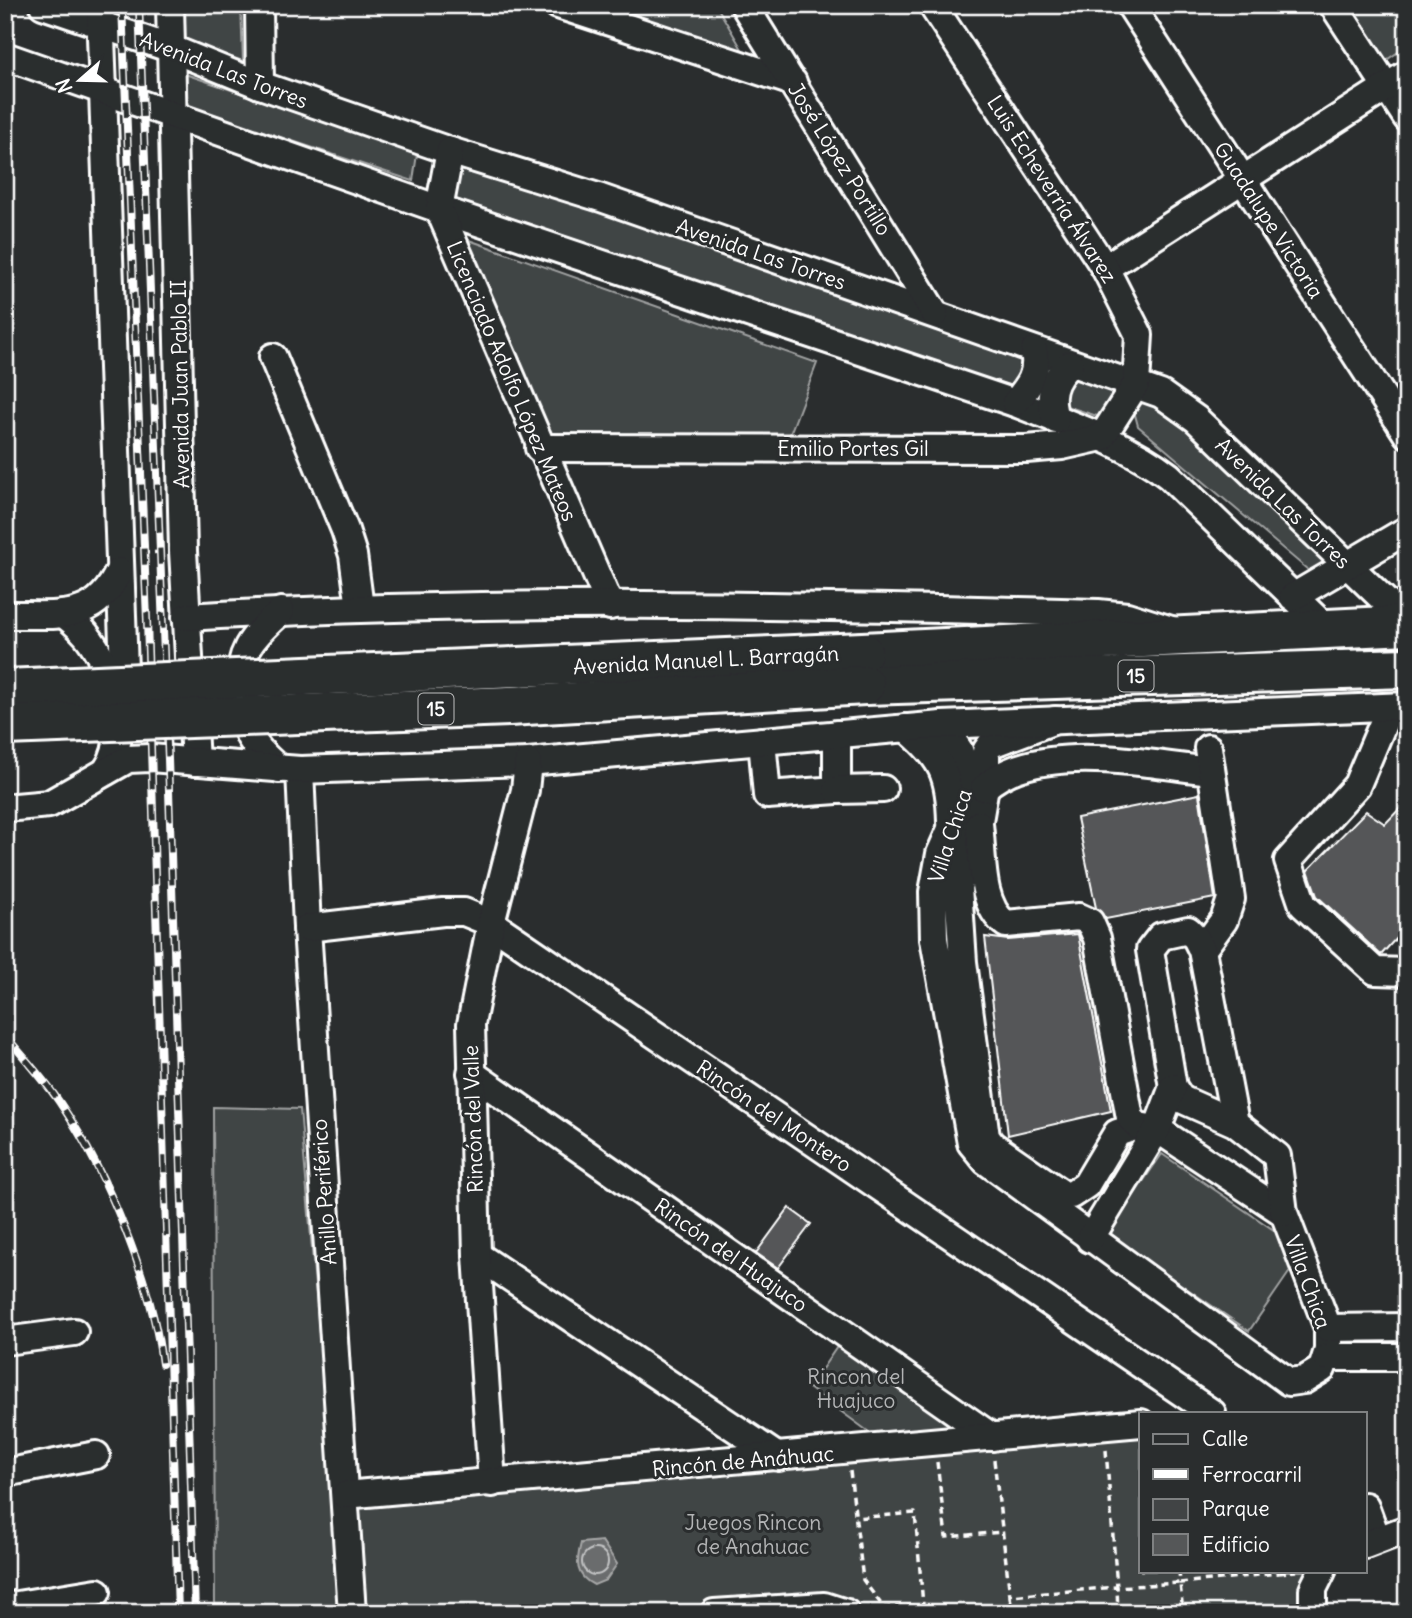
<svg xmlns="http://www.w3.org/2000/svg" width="1412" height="1618" viewBox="0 0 1412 1618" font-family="Delius,sans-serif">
	<rect width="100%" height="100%" fill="#2a2d2e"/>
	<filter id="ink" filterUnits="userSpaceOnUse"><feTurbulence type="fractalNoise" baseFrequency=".0143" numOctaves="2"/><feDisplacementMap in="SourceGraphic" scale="14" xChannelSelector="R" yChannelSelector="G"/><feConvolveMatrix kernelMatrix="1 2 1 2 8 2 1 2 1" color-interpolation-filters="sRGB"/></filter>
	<g filter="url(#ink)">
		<g fill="#414445" stroke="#a0a2a2" stroke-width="2">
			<path d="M 173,5 L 241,5 L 243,61 L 174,39 Z"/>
			<path d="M 606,5 L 716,5 L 746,56 Z"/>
			<path d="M 1347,5 L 1407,5 L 1407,46 L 1385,61 Z"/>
			<path d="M 185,74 L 417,154 L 413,181 L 184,105 Z"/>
			<path d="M 458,163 L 1020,354 L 1027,366 L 1011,387 L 452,198 Z"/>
			<path d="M 466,239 L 817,363 L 790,434 L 546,435 Z"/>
			<path d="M 1071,378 L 1111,391 L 1112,402 L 1100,417 L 1060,404 Z"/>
			<path d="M 1143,400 L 1181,415 L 1327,561 L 1323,566 L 1308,570 L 1138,426 L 1134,411 Z"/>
			<path d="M 213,1107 L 300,1109 L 343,1613 L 215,1613 Z"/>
			<path d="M 1162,1154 L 1284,1237 L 1295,1264 L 1249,1331 L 1107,1234 Z"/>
			<path d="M 841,1341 L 954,1429 L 880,1440 L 809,1388 Z"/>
			<path d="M 1141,1434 L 1141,1571 L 1314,1571 L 1303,1613 L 855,1613 L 851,1598 L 587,1613 L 367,1613 L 359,1508 Z"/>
		</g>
		<path fill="#6a6c6d" stroke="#a6a7a7" stroke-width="2" d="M 602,1541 L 617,1564 L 606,1580 L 594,1585 C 575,1576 576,1562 581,1543 Z"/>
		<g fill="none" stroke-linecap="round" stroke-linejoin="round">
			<circle stroke="#c3c4c5" stroke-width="2" cx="595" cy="1562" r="13"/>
		</g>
		<g fill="#555758" stroke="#fff" stroke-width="2">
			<path d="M 1199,794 L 1215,898 L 1106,919 L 1096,908 L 1077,818 Z"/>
			<path d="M 1407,801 L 1407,926 L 1381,955 L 1317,896 L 1308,870 L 1366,811 L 1385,824 Z"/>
			<path d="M 1078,934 L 1111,1111 L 1008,1135 L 985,937 L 1008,940 Z"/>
			<path d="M 789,1208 L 811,1224 L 778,1268 L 756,1253 Z"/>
		</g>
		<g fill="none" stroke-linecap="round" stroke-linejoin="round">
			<g stroke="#fff" stroke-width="32">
				<g id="minor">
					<path d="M 43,5 L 172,49 L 260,85 L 450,151 L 601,198 L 1161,394 L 1196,419 L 1407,622"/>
					<path d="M 170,5 L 183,551 L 195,762"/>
					<path d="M 259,5 L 260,85"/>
					<path d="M 558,5 L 793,82"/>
					<path d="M 744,5 L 935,314"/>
					<path d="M 1130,5 L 1407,434"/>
					<path d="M 1333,5 L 1407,118"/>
					<path d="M 100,9 L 125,698"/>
					<path d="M 5,56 L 439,209 L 1015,403 C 1067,424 1124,441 1169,476 L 1325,627"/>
					<path d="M 450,151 L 439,209 L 610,606"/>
					<path d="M 1105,268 L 1407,74"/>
					<path d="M 273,357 L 345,530 L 353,555 L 360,608"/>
					<path d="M 1015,403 C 1029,386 1039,374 1034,351"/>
					<path d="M 1056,420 C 1047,398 1052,379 1070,364"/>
					<path d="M 539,448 L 1026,449 L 1062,446 L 1102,437 L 1136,384 L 1139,335 L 1105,268 L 932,5"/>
					<path d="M 1293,597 L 1407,530"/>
					<path d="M 64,614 C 74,622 84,630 91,641 C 114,673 130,738 106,771"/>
					<path d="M 5,615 C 56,614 95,624 119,571"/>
					<path d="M 186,617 C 489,598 794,605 1098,613 L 1127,616 L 1171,630"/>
					<path d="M 1390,707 L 1357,785 L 1288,861 L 1303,905 L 1375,971 L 1407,972"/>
					<path d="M 942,725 L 959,750 L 968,776 L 962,804 L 940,854 L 933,892 L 934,939 L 971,1143 L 986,1161 L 1289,1382 L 1304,1380 L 1322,1369 L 1328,1350 L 1328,1328 L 1284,1213 L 1157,1129 L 1138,1126 L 1117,1133 L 1086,1185 L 1071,1195 L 1064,1195 L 992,1145 L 986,1137 L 963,962 L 958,887 L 979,821 L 986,780 L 986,751 L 991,744 L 1055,720"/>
					<path d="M 906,728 C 942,758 950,774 951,822"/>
					<path d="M 762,741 L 767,795 L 837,790 L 837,734"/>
					<path d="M 279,769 C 268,759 257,750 250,737 C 238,714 235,671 248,647 C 256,633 269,622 281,611"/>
					<path d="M 300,770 L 307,928 L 352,1613"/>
					<path d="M 984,788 C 1035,740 1148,764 1211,771"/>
					<path d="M 837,790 L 883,789"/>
					<path d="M 5,808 L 49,804 L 128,759 L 150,758 L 300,770 L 528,762 L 942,725 L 1407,706"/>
					<path d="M 979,824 C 983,854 979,906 1006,924 L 1079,917 L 1090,922 L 1097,938 L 1130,1118 L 1138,1126"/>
					<path d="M 307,928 L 443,912 L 464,912 L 491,923 L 1212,1413"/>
					<path d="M 1202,950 L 1224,920 L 1231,899 L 1208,748"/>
					<path d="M 471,1073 L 992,1437"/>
					<path d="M 1235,1123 L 1202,950 L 1196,938 L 1188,930 L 1161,936 L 1150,950 L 1173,1087 L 1181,1099 L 1235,1123 L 1277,1156 L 1284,1213"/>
					<path d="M 1090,1239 L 1157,1129 L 1173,1087"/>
					<path d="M 477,1255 L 778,1457"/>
					<path d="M 1328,1328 L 1407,1327"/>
					<path d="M 5,1341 L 74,1332"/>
					<path d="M 1327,1357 L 1407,1357"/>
					<path d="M 5,1473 L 96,1455"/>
					<path d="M 492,1483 L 477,1255 L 471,1024 L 491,923 L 525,790 L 528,762"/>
					<path d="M 345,1495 L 1141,1423"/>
					<path d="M 1365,1506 L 1377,1539"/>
					<path d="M 1365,1545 L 1407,1529"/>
					<path d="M 5,1607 L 97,1592"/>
					<path d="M 714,1613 L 824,1606 L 846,1613"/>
					<path d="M 1313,1613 L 1313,1589 L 1322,1571"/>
				</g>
			</g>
			<g stroke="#fff" stroke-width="44">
				<g id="highway">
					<path d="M 863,652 L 1407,625"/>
					<path d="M 865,685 L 1407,668"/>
				</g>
			</g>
			<g stroke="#fff" stroke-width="3.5" stroke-dasharray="7 5" stroke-linecap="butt">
				<path d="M 142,553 L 162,552"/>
				<path d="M 1106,1450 L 1117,1587 L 1180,1583 L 1183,1613"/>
				<path d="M 994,1460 L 1010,1596 L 1117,1587 L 1118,1613"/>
				<path d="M 937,1462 L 946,1537 L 1003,1532"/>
				<path d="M 850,1471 L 863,1580 L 884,1608 L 923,1605 L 915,1513 L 855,1518"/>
				<path d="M 1179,1571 L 1180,1583 L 1279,1573"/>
				<path d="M 1279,1573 L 1296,1571"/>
				<path d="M 1010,1596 L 1012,1613"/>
			</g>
			<use href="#minor" stroke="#2a2d2e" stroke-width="26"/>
			<use href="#highway" stroke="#2a2d2e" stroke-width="38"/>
			<g stroke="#fff" stroke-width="8">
				<g id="rail">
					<path d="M 122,5 L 147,620 L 178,1613"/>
					<path d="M 139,5 L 168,759 L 195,1613"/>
					<path d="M 5,1035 C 24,1058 46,1081 62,1106 C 107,1173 153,1285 162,1364"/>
				</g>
			</g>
			<use href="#rail" stroke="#2a2d2e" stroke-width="5" stroke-dasharray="16" stroke-linecap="butt"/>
			<g stroke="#fff" stroke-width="44" stroke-linecap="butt">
				<g id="highway-bridge">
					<path d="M 5,689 L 863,652"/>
					<path d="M 5,725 L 509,706 L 865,685"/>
				</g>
			</g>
			<use href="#highway-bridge" stroke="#2a2d2e" stroke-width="38"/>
		</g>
	</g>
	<g text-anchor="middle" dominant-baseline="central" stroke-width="6" stroke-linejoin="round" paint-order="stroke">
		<g fill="#2a2d2e" stroke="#bfc0c0" stroke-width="2">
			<rect x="1118.5" y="660.5" width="35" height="31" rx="5"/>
			<rect x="418.5" y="693.5" width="35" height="31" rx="5"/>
		</g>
		<g font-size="19" font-weight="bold" fill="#fff">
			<text x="1136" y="676">15</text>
			<text x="436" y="709">15</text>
		</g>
		<g font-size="21" fill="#fff" stroke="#2a2d2e">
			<text transform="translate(224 70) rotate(21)">Avenida Las Torres</text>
			<text transform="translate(840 159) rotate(58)">José López Portillo</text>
			<text transform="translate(1052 189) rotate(57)">Luis Echeverría Álvarez</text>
			<text transform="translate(1269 220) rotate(57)">Guadalupe Victoria</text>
			<text transform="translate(761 254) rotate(19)">Avenida Las Torres</text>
			<text transform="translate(512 381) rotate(67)">Licenciado Adolfo López Mateos</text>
			<text transform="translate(180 384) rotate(-91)">Avenida Juan Pablo II</text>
			<text x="853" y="448">Emilio Portes Gil</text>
			<text transform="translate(1283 503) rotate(44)">Avenida Las Torres</text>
			<text transform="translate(706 660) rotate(-3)">Avenida Manuel L. Barragán</text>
			<text transform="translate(950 836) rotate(-72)">Villa Chica</text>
			<text transform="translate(774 1116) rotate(34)">Rincón del Montero</text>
			<text transform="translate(473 1119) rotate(-92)">Rincón del Valle</text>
			<text transform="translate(324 1192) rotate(-94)">Anillo Periférico</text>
			<text transform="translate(731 1255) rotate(35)">Rincón del Huajuco</text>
			<text transform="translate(1308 1282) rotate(70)">Villa Chica</text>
			<text transform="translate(743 1461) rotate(-5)">Rincón de Anáhuac</text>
		</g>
		<g font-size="21" fill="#b3b4b5" stroke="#2a2d2e">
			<text x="856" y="1376">Rincon del<tspan x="856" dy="24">Huajuco</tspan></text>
			<text x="753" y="1522">Juegos Rincon<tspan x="753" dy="24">de Anahuac</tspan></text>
		</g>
	</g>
	<rect width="1412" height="1618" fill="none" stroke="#2a2d2e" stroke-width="28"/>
	<rect x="14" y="14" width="1384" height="1590" fill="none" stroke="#fff" stroke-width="2.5" filter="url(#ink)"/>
	<rect x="1139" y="1412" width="228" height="161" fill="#2a2d2e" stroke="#7f8182" stroke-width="2"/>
	<rect x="1153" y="1434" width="35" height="10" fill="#2a2d2e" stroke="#7f8182" stroke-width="2"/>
	<text x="1202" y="1446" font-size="21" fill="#ffffff">Calle</text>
	<rect x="1153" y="1469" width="35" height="10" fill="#ffffff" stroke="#7f8182" stroke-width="2"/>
	<text x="1202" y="1482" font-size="21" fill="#ffffff">Ferrocarril</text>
	<rect x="1153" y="1499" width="35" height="21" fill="#414445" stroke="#7f8182" stroke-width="2"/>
	<text x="1202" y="1516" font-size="21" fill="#ffffff">Parque</text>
	<rect x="1153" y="1534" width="35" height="21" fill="#555758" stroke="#7f8182" stroke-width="2"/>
	<text x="1202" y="1552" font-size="21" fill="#ffffff">Edificio</text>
	<g transform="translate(80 80) rotate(250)" stroke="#2a2d2e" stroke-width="5" paint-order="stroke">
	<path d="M0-5L12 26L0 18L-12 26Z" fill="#ffffff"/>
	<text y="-10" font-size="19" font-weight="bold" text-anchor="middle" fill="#ffffff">N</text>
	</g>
</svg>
